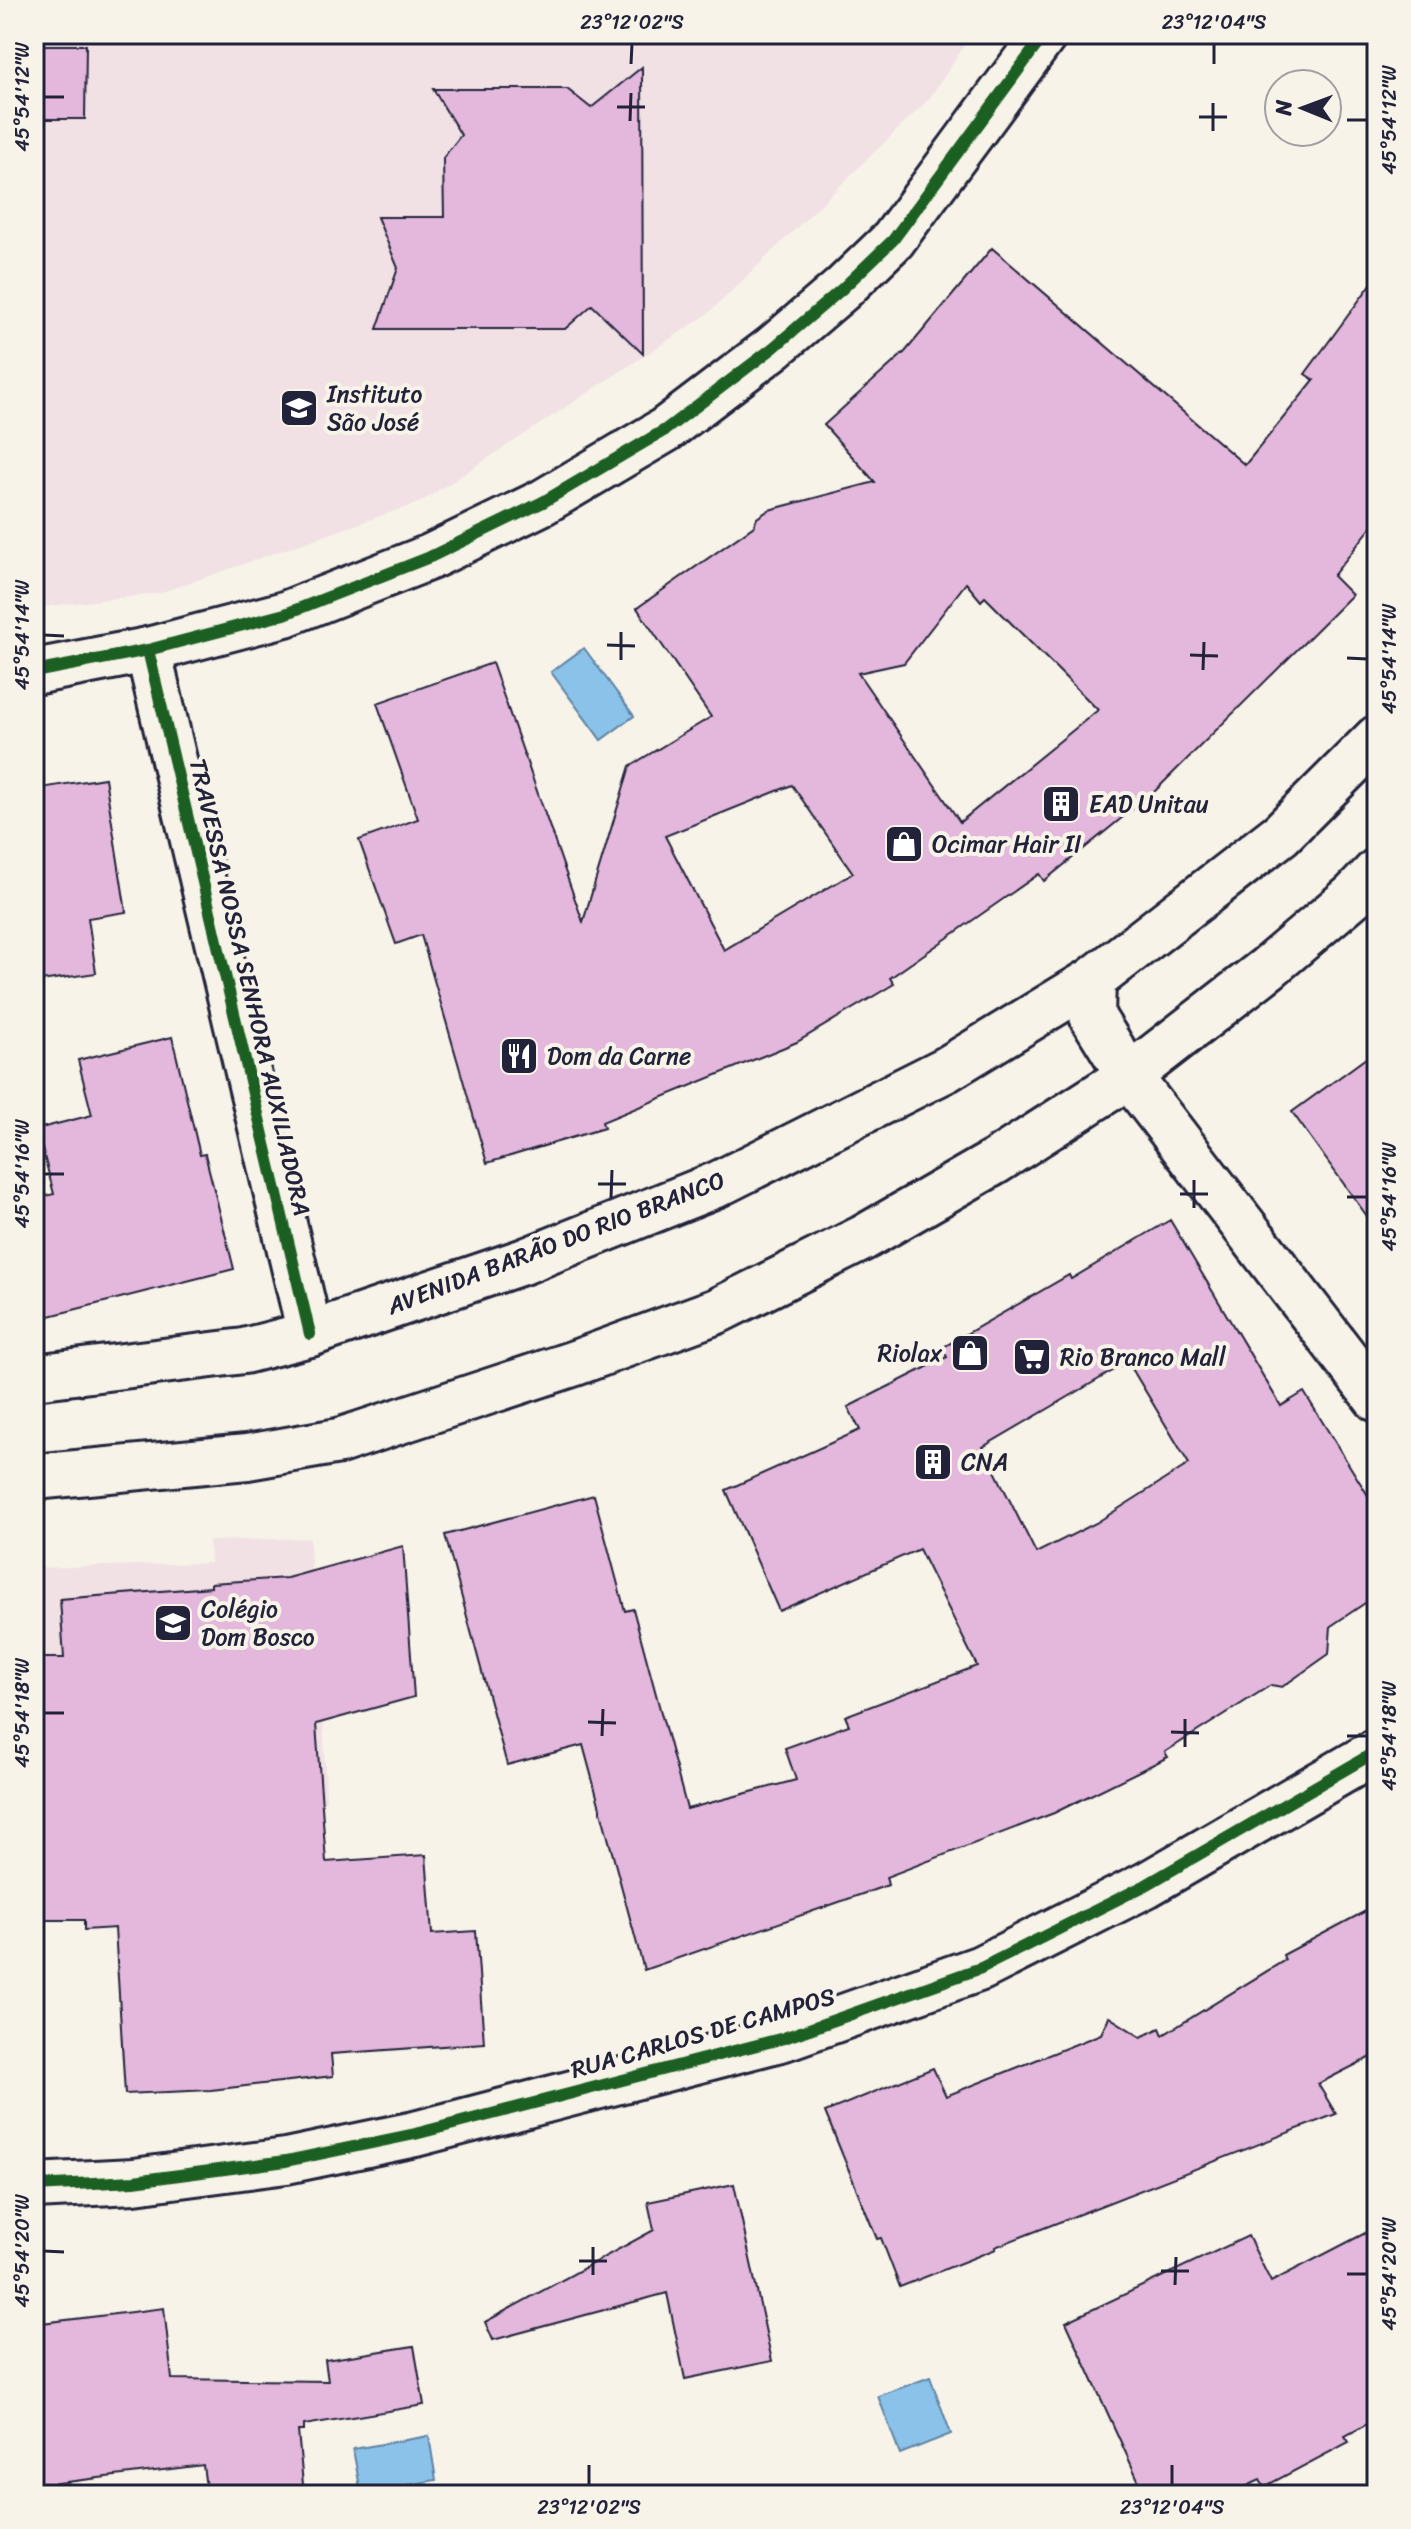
<svg xmlns="http://www.w3.org/2000/svg" width="1411" height="2529" viewBox="0 0 1411 2529" font-family="Sriracha,sans-serif">
	<rect width="100%" height="100%" fill="#f7f3e8"/>
	<filter id="ink" filterUnits="userSpaceOnUse"><feTurbulence type="fractalNoise" baseFrequency=".0125" numOctaves="2"/><feDisplacementMap in="SourceGraphic" scale="16" xChannelSelector="R" yChannelSelector="G"/><feConvolveMatrix kernelMatrix="1 2 1 2 8 2 1 2 1" color-interpolation-filters="sRGB"/></filter>
	<g filter="url(#ink)">
		<g fill="#f1e1e5">
			<path d="M 34,34 L 972,34 L 929,99 L 708,314 L 421,502 L 160,593 L 34,608 Z"/>
			<path d="M 310,1538 L 314,1677 L 322,1677 L 326,1801 L 34,1809 L 34,1568 L 210,1563 L 209,1541 Z"/>
		</g>
		<g fill="#8ac2e9" stroke="#6082a3" stroke-width="2">
			<path d="M 584,648 L 634,716 L 601,740 L 551,672 Z"/>
			<path d="M 930,2377 L 951,2434 L 900,2454 L 878,2396 Z"/>
			<path d="M 429,2436 L 436,2480 L 361,2493 L 353,2449 Z"/>
		</g>
		<g fill="#e4b8dd" stroke="#22223b" stroke-width="2" fill-rule="evenodd">
			<path d="M 34,45 L 86,45 L 85,119 L 34,119 Z"/>
			<path d="M 642,67 L 643,354 L 592,305 L 565,329 L 377,329 L 398,268 L 377,217 L 444,217 L 443,158 L 461,135 L 433,89 L 567,89 L 591,108 Z"/>
			<path d="M 992,248 L 1245,465 L 1314,380 L 1305,374 L 1377,276 L 1377,520 L 1333,576 L 1352,595 L 1155,791 L 1044,881 L 1039,874 L 890,978 L 894,984 L 797,1042 L 602,1122 L 604,1128 L 487,1163 L 421,935 L 396,944 L 359,840 L 418,819 L 377,703 L 492,663 L 583,922 L 630,766 L 711,717 L 637,608 L 754,526 L 757,518 L 769,510 L 875,482 L 824,425 L 905,352 ZM 966,583 L 981,601 L 985,597 L 1098,710 L 960,822 L 858,673 L 904,663 ZM 792,785 L 853,873 L 724,950 L 665,836 Z"/>
			<path d="M 105,778 L 126,912 L 88,918 L 96,973 L 34,982 L 34,789 Z"/>
			<path d="M 172,1037 L 200,1155 L 205,1154 L 234,1269 L 34,1320 L 34,1199 L 54,1194 L 37,1129 L 92,1115 L 78,1060 Z"/>
			<path d="M 1377,1050 L 1377,1230 L 1292,1112 Z"/>
			<path d="M 1170,1220 L 1281,1406 L 1304,1392 L 1377,1510 L 1377,1595 L 1331,1626 L 1329,1654 L 1282,1687 L 1271,1685 L 1165,1752 L 1168,1757 L 1054,1813 L 886,1877 L 888,1885 L 644,1970 L 583,1745 L 507,1765 L 445,1535 L 594,1495 L 625,1611 L 633,1609 L 687,1809 L 796,1780 L 785,1748 L 849,1725 L 845,1716 L 977,1666 L 919,1549 L 779,1611 L 726,1490 L 860,1430 L 848,1407 L 947,1357 L 942,1348 L 1069,1275 L 1071,1279 ZM 1128,1362 L 1189,1464 L 1096,1523 L 1036,1553 L 983,1447 Z"/>
			<path d="M 403,1546 L 414,1697 L 316,1724 L 326,1862 L 426,1855 L 432,1934 L 476,1931 L 484,2043 L 331,2054 L 333,2076 L 211,2090 L 125,2094 L 115,1928 L 84,1930 L 84,1920 L 34,1920 L 34,1658 L 64,1658 L 60,1599 L 211,1587 L 211,1583 L 287,1578 Z"/>
			<path d="M 1377,1905 L 1377,2054 L 1318,2084 L 1336,2114 L 995,2247 L 996,2249 L 900,2287 L 881,2238 L 877,2239 L 825,2112 L 933,2068 L 946,2096 L 1101,2034 L 1109,2017 L 1141,2037 L 1160,2028 L 1163,2035 L 1285,1960 L 1283,1955 Z"/>
			<path d="M 734,2184 L 772,2361 L 685,2379 L 667,2293 L 493,2340 L 485,2322 L 654,2230 L 648,2202 Z"/>
			<path d="M 1377,2227 L 1377,2419 L 1345,2436 L 1349,2442 L 1264,2487 L 1260,2480 L 1228,2495 L 1145,2495 L 1066,2322 L 1248,2236 L 1271,2282 Z"/>
			<path d="M 164,2308 L 172,2379 L 328,2381 L 325,2360 L 414,2346 L 424,2405 L 304,2425 L 304,2431 L 298,2431 L 304,2495 L 207,2495 L 203,2465 L 34,2486 L 34,2324 Z"/>
		</g>
		<g fill="none" stroke-linecap="round" stroke-linejoin="round">
			<g stroke="#22223b" stroke-width="50">
				<g id="minor">
					<path d="M 148,650 L 310,1334"/>
					<path d="M 34,672 L 148,650 L 285,614 L 430,557 L 543,502 L 665,430 L 773,348 L 842,289 L 893,240 L 1045,34"/>
					<path d="M 1093,980 L 1092,1016 L 1129,1076 L 1377,1399"/>
					<path d="M 34,2186 L 134,2181 L 286,2161 L 415,2134 L 784,2038 L 981,1968 L 1146,1885 L 1377,1751"/>
				</g>
			</g>
			<g stroke="#22223b" stroke-width="50">
				<g id="major">
					<path d="M 34,1377 L 244,1351 L 310,1334 L 525,1261 L 718,1184 L 947,1069 L 1093,980 L 1281,834 L 1377,738"/>
					<path d="M 34,1477 L 247,1457 L 339,1441 L 575,1363 L 717,1311 L 863,1238 L 995,1162 L 1129,1076 L 1268,968 L 1354,895 L 1377,871"/>
				</g>
			</g>
			<use href="#minor" stroke="#f7f3e8" stroke-width="44"/>
			<use href="#major" stroke="#f7f3e8" stroke-width="44"/>
			<g stroke="#f7f3e8" stroke-width="17">
				<g id="cycleway">
					<path d="M 148,650 L 310,1334"/>
					<path d="M 34,672 L 148,650 L 285,614 L 430,557 L 543,502 L 665,430 L 773,348 L 842,289 L 893,240 L 1045,34"/>
					<path d="M 34,2186 L 134,2181 L 286,2161 L 415,2134 L 784,2038 L 981,1968 L 1146,1885 L 1377,1751"/>
				</g>
			</g>
			<use href="#cycleway" stroke="#1b5e20" stroke-width="12"/>
		</g>
	</g>
	<path fill="none" stroke="#22223b" stroke-width="3" d="M 631,64 L 632,44M 1214,64 L 1214,44M 44,97 L 64,97M 617,107 L 645,107M 1199,117 L 1227,117M 1347,120 L 1367,120M 630,121 L 631,93M 1213,131 L 1213,103M 44,635 L 64,636M 607,645 L 635,646M 1190,655 L 1218,656M 1347,658 L 1367,659M 621,660 L 621,632M 1203,670 L 1204,642M 44,1174 L 64,1174M 598,1184 L 626,1184M 1180,1194 L 1208,1194M 1347,1197 L 1367,1197M 611,1198 L 612,1170M 1194,1208 L 1194,1180M 44,1713 L 64,1713M 588,1722 L 616,1723M 1171,1732 L 1199,1733M 602,1736 L 603,1709M 1347,1736 L 1367,1736M 1185,1747 L 1185,1719M 44,2251 L 64,2252M 579,2261 L 607,2261M 1161,2271 L 1189,2271M 1347,2274 L 1367,2274M 593,2275 L 593,2247M 1175,2285 L 1176,2257M 589,2485 L 589,2465M 1172,2485 L 1172,2465"/>
	<defs>
		<g id="school-square" transform="scale(2)"><rect x="-9" y="-9" width="18" height="18" rx="4" fill="#22223b" stroke="#f7f3e8"/><path d="M0-5L7-2L0 1L-7-2ZM-4 1L0 2.5L4 1V4Q0 6-4 4Z" fill="#fff"/></g>
		<g id="building-square" transform="scale(2)"><rect x="-9" y="-9" width="18" height="18" rx="4" fill="#22223b" stroke="#f7f3e8"/><path d="M-4-6H4V6H1V3H-1V6H-4ZM-2.5-4.3h1.7v1.8h-1.7ZM.8-4.3h1.7v1.8H.8ZM-2.5-1h1.7V.8h-1.7ZM.8-1h1.7V.8H.8Z" fill="#fff"/></g>
		<g id="shop-square" transform="scale(2)"><rect x="-9" y="-9" width="18" height="18" rx="4" fill="#22223b" stroke="#f7f3e8"/><path d="M-5-2.5h2.3a2.7 3.5 0 0 1 5.4 0H5L5.5 6h-11ZM-1.5-2.5h3a1.5 2.3 0 0 0-3 0Z" fill="#fff"/></g>
		<g id="restaurant-square" transform="scale(2)"><rect x="-9" y="-9" width="18" height="18" rx="4" fill="#22223b" stroke="#f7f3e8"/><path d="M-5-6h1v4h1v-4h1v4h1v-4h1v5L-1.5 .5V6h-2V.5L-5-1ZM5-6V6H3V1.5H1.5Q1.5-4 5-6Z" fill="#fff"/></g>
		<g id="supermarket-square" transform="scale(2)"><rect x="-9" y="-9" width="18" height="18" rx="4" fill="#22223b" stroke="#f7f3e8"/><path d="M-6-5.5h2.5l.6 2H6L4.5 2H-2.5L-4.4-4H-6ZM-1.5 3.2a1.3 1.3 0 1 0 .1 0ZM3 3.2a1.3 1.3 0 1 0 .1 0Z" fill="#fff"/></g>
	</defs>
	<g fill-rule="evenodd">
		<use href="#school-square" x="299" y="408"/>
		<use href="#building-square" x="1061" y="804"/>
		<use href="#shop-square" x="904" y="844"/>
		<use href="#restaurant-square" x="519" y="1056"/>
		<use href="#shop-square" x="970" y="1353"/>
		<use href="#supermarket-square" x="1032" y="1357"/>
		<use href="#building-square" x="933" y="1462"/>
		<use href="#school-square" x="173" y="1623"/>
	</g>
	<g text-anchor="middle" dominant-baseline="central" stroke-width="8" stroke-linejoin="round" paint-order="stroke">
		<g font-size="24" fill="#22223b" stroke="#f7f3e8" text-anchor="start">
			<text x="327" y="394">Instituto<tspan x="327" dy="28">São José</tspan></text>
			<text x="1089" y="804">EAD Unitau</text>
			<text x="932" y="844">Ocimar Hair II</text>
			<text x="547" y="1056">Dom da Carne</text>
			<text x="942" y="1353" text-anchor="end">Riolax</text>
			<text x="1060" y="1357">Rio Branco Mall</text>
			<text x="961" y="1462">CNA</text>
			<text x="201" y="1609">Colégio<tspan x="201" dy="28">Dom Bosco</tspan></text>
		</g>
		<g font-size="24" fill="#22223b" stroke="#f7f3e8">
			<text transform="translate(250 987) rotate(77)">TRAVESSA NOSSA SENHORA AUXILIADORA</text>
			<text transform="translate(556 1243) rotate(-21)">AVENIDA BARÃO DO RIO BRANCO</text>
			<text transform="translate(703 2033) rotate(-16)">RUA CARLOS DE CAMPOS</text>
		</g>
	</g>
	<rect width="1411" height="2529" fill="none" stroke="#f7f3e8" stroke-width="88"/>
	<g transform="translate(1303 108) rotate(271)"><circle r="38" fill="#f7f3e8" stroke="#a29fa3" stroke-width="2"/>
	<path d="M0-6L14 30L0 20L-14 30Z" fill="#22223b"/>
	<text y="-12" font-size="22" font-weight="bold" text-anchor="middle" fill="#22223b">N</text>
	</g>
	<rect x="44" y="44" width="1323" height="2441" fill="none" stroke="#22223b" stroke-width="3"/>
	<g font-size="20" text-anchor="middle" fill="#22223b">
		<text x="632" y="29">23°12'02"S</text>
		<text x="1214" y="29">23°12'04"S</text>
		<text transform="translate(22 97) rotate(-90)" y="7">45°54'12"W</text>
		<text transform="translate(1389 120) rotate(-90)" y="7">45°54'12"W</text>
		<text transform="translate(22 635) rotate(-90)" y="7">45°54'14"W</text>
		<text transform="translate(1389 659) rotate(-90)" y="7">45°54'14"W</text>
		<text transform="translate(22 1174) rotate(-90)" y="7">45°54'16"W</text>
		<text transform="translate(1389 1197) rotate(-90)" y="7">45°54'16"W</text>
		<text transform="translate(22 1713) rotate(-90)" y="7">45°54'18"W</text>
		<text transform="translate(1389 1736) rotate(-90)" y="7">45°54'18"W</text>
		<text transform="translate(22 2251) rotate(-90)" y="7">45°54'20"W</text>
		<text transform="translate(1389 2274) rotate(-90)" y="7">45°54'20"W</text>
		<text x="589" y="2514">23°12'02"S</text>
		<text x="1172" y="2514">23°12'04"S</text>
	</g>
</svg>
